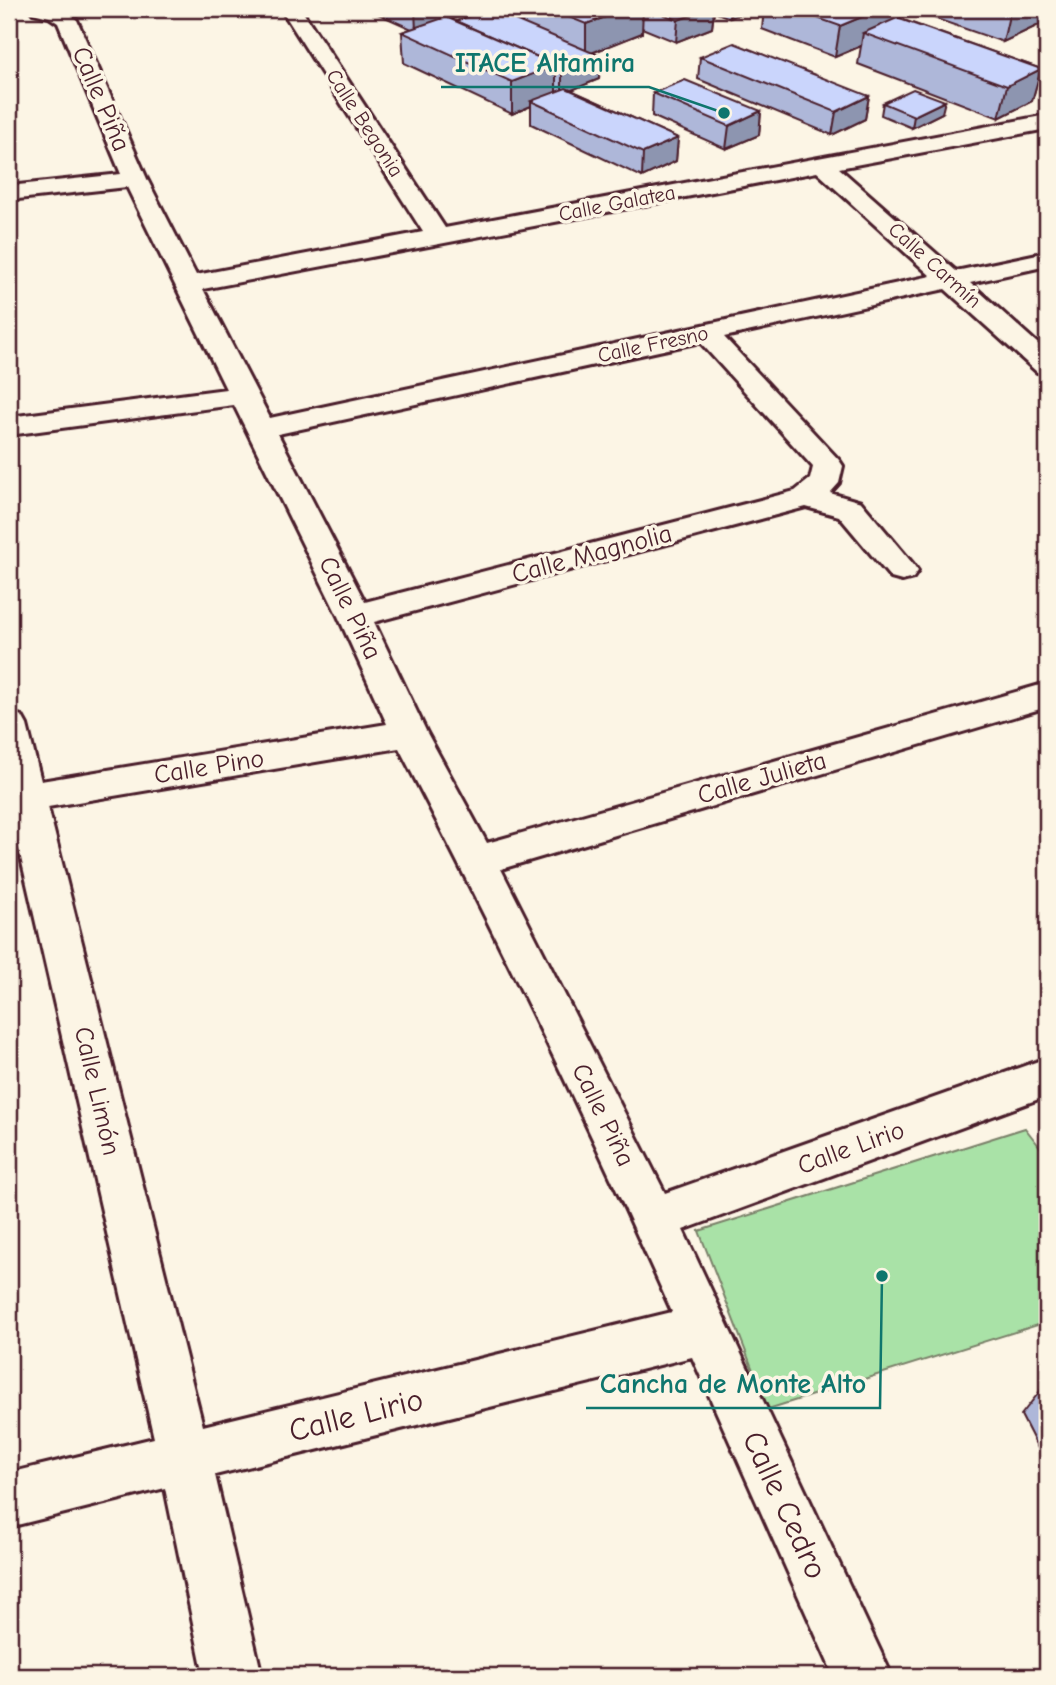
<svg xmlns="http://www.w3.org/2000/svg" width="1056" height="1685" viewBox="0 0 1056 1685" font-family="'Comic Neue',sans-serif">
	<rect width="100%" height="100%" fill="#fcf5e5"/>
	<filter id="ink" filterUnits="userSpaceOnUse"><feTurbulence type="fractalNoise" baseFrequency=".0143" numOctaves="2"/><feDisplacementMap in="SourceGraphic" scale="14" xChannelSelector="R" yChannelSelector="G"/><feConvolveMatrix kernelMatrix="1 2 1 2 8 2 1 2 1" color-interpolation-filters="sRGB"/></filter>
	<g filter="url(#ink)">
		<path fill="#a9e2a7" stroke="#7a8069" stroke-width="2" d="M 1025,1128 L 1047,1156 L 1047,1322 L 768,1409 L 699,1231 Z"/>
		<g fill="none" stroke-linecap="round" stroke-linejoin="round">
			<g stroke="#4a1f2b" stroke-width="6">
				<path id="street" d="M 30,9 L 63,9 L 77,20 L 147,179 L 196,275 L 423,232 L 281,9 L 301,9 L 445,228 L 1047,115 L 1047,129 L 839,168 L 956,271 L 1047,252 L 1047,266 L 970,283 L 1047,352 L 1047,374 L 1037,372 L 945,289 L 724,337 L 839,460 L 843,466 L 839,483 L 830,493 L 861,502 L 913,564 L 918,571 L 913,578 L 902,581 L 891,578 L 839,516 L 806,507 L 374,622 L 427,733 L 487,843 L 1047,683 L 1047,707 L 501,869 L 665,1193 L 1047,1058 L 1047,1096 L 683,1230 L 892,1676 L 834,1676 L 692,1357 L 215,1475 L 262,1676 L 204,1676 L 165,1488 L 9,1527 L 9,1473 L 154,1438 L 11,814 L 9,814 L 9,712 L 22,716 L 27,725 L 41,781 L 387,724 L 338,616 L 234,405 L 9,435 L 9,417 L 226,389 L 127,187 L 9,200 L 9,186 L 121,174 L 58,23 L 49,17 L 33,13 ZM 817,172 L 931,276 L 270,418 L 203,289 ZM 700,342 L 813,467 L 810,479 L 795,491 L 365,602 L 278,434 ZM 399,748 C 495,933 587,1121 672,1312 L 203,1426 L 48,807 Z"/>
			</g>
			<use href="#street" fill="#fcf5e5" fill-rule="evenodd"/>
		</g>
		<g fill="#aeb7d9" stroke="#4a1f2b" stroke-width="2">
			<path d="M 367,9 L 458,9 L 459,16 L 451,19 L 456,21 L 500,14 L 500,9 L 754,9 L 730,18 L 714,12 L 712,28 L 676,42 L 642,28 L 642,33 L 592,53 L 600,56 L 599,79 L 571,90 L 678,138 L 676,161 L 642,177 L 531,124 L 531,106 L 512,114 L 404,63 L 402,32 L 412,29 Z"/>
			<path d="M 764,9 L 1047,9 L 1043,23 L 1003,42 L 911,10 L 910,14 L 901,18 L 901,19 L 1041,69 L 1032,101 L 999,118 L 858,64 L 861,46 L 835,57 L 762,29 Z"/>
			<path d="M 700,57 L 869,96 L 865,119 L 832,135 L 698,79 Z"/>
			<path d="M 653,93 L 761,111 L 759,135 L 726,149 L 652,116 Z"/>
			<path d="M 883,103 L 942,113 L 912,128 L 881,115 Z"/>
			<path d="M 1047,1389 L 1047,1466 L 1021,1415 L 1041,1390 Z"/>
		</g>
		<g fill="#8d95b0" stroke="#4a1f2b" stroke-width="2">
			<path d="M 415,9 L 458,9 L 459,16 L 416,31 Z"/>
			<path d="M 628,9 L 643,9 L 642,33 L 586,55 L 586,24 Z"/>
			<path d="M 708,9 L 714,9 L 712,28 L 676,42 L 678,20 Z"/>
			<path d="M 731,9 L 754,9 L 730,18 Z"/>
			<path d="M 881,9 L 911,9 L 910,14 L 901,18 L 899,29 L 863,33 L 861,46 L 835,57 L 840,26 Z"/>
			<path d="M 1015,9 L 1047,9 L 1043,23 L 1003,42 L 1010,11 Z"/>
			<path d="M 600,56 L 599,79 L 562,94 L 562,71 Z"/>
			<path d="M 556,65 L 556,96 L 531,101 L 531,106 L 512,114 L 512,82 Z"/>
			<path d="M 1041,69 L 1032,101 L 999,118 L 1007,86 Z"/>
			<path d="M 869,96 L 865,119 L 832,135 L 836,112 Z"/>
			<path d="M 945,101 L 942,113 L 912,128 L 914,116 Z"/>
			<path d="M 761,111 L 759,135 L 726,149 L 729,126 Z"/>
			<path d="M 678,138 L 676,161 L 642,177 L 643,153 Z"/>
		</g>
		<g fill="#cad5fc" stroke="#4a1f2b" stroke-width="2">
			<path d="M 489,9 L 600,56 L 562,71 L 556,68 L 556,65 L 456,21 Z"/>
			<path d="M 549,9 L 628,9 L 586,24 Z"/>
			<path d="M 649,9 L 708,9 L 678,20 Z"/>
			<path d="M 792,9 L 881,9 L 840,26 Z"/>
			<path d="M 446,17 L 556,65 L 512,82 L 402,32 Z"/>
			<path d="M 897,18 L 1041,69 L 1007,86 L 863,33 Z"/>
			<path d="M 734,43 L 869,96 L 836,112 L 700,57 Z"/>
			<path d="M 685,80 L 761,111 L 729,126 L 653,93 Z"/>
			<path d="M 566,88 L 678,138 L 643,153 L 531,101 Z"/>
			<path d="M 913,89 L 945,101 L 914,116 L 883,103 Z"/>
			<path d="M 1047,1389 L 1047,1402 L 1041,1390 Z"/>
		</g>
	</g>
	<g text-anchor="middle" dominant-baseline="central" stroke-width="7" stroke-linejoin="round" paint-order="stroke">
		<g font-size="21" fill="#4a1f2b" stroke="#fcf5e5">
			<text transform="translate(365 123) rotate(57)">Calle Begonia</text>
			<text transform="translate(617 203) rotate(-11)">Calle Galatea</text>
			<text transform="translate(935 265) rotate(42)">Calle Carmín</text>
			<text transform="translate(653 344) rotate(-12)">Calle Fresno</text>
		</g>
		<g font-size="26" fill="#4a1f2b" stroke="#fcf5e5">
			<text transform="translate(101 99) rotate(67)">Calle Piña</text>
			<text transform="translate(592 554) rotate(-15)">Calle Magnolia</text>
			<text transform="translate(350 608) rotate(64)">Calle Piña</text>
			<text transform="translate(209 767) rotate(-9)">Calle Pino</text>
			<text transform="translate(762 778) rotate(-16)">Calle Julieta</text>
			<text transform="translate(97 1091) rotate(77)">Calle Limón</text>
			<text transform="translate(603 1115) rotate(64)">Calle Piña</text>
			<text transform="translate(851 1148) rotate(-20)">Calle Lirio</text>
		</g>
		<g font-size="32" fill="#4a1f2b" stroke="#fcf5e5">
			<text transform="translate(356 1415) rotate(-14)">Calle Lirio</text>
			<text transform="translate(785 1505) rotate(65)">Calle Cedro</text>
		</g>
	</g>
	<path fill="none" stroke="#0f766e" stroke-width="2.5" d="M724 113L649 87H441M882 1276L880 1408H586"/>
	<g fill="#0f766e" stroke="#fcf5e5" stroke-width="2.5">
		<circle cx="724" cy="113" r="7"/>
		<circle cx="882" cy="1276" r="7"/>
	</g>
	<g font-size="28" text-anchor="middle" font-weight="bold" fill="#0f766e" stroke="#fcf5e5" stroke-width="7" stroke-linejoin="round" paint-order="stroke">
		<text x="545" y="72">ITACE Altamira</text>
		<text x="733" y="1393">Cancha de Monte Alto</text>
	</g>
	<rect width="1056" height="1685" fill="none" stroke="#fcf5e5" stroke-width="35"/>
	<rect x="18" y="18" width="1021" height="1650" fill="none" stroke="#4a1f2b" stroke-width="2.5" filter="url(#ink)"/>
</svg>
